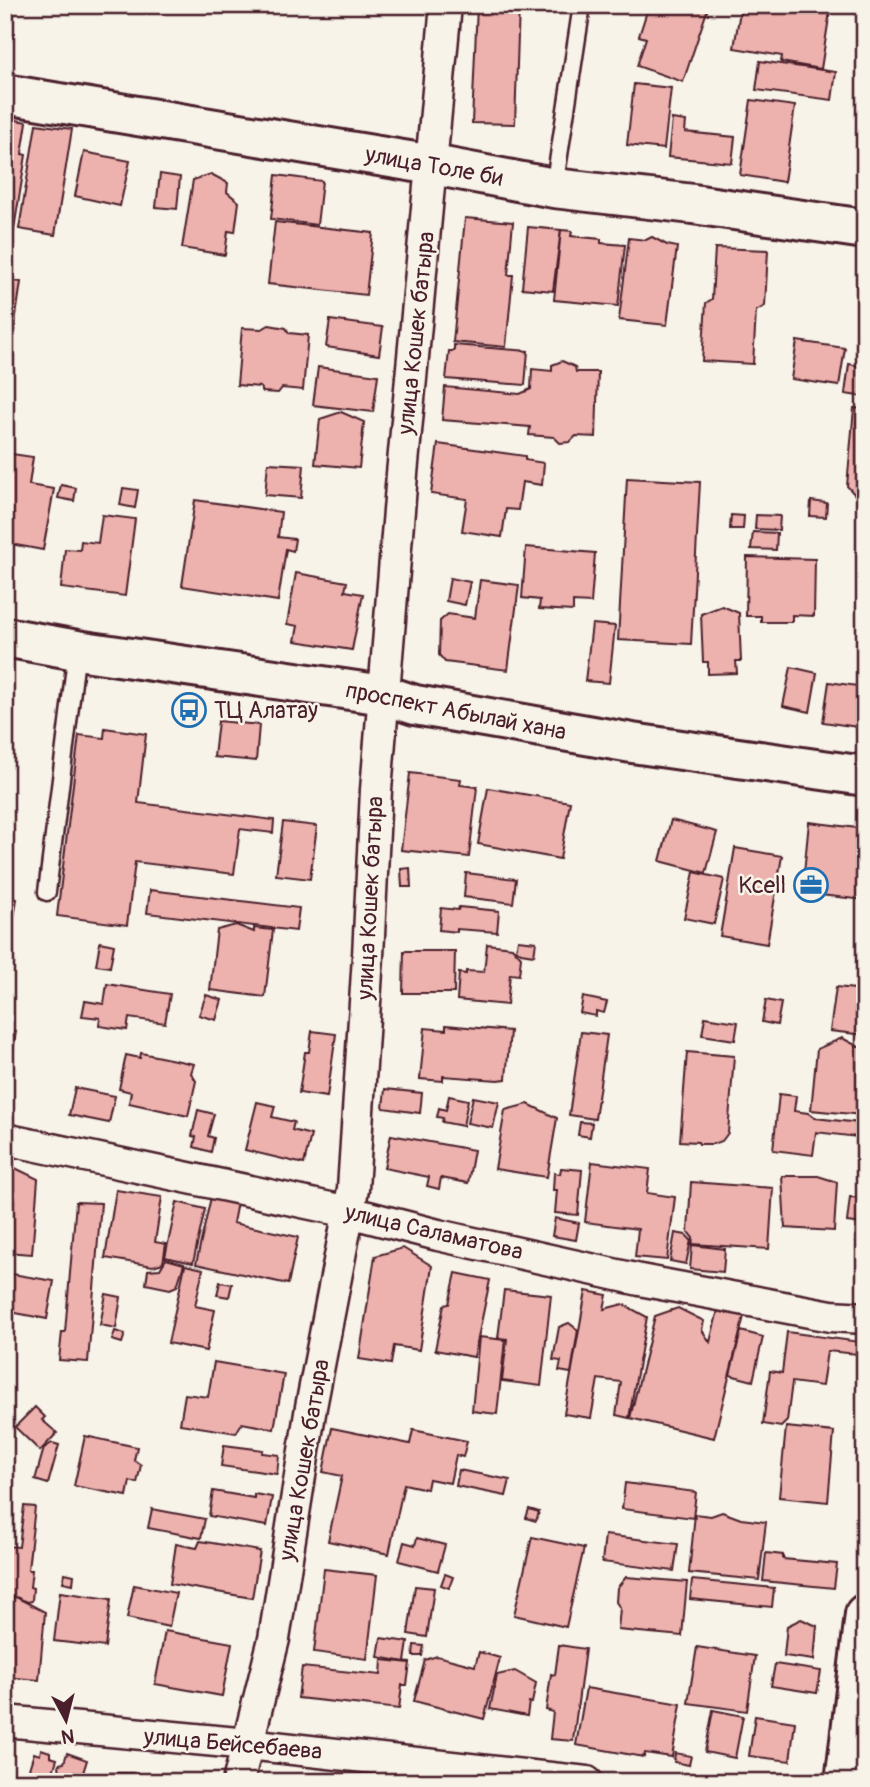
<svg xmlns="http://www.w3.org/2000/svg" width="870" height="1787" viewBox="0 0 870 1787" font-family="Pangolin,sans-serif">
	<rect width="100%" height="100%" fill="#f7f3e8"/>
	<filter id="ink" filterUnits="userSpaceOnUse"><feTurbulence type="fractalNoise" baseFrequency=".0143" numOctaves="2"/><feDisplacementMap in="SourceGraphic" scale="14" xChannelSelector="R" yChannelSelector="G"/><feConvolveMatrix kernelMatrix="1 2 1 2 8 2 1 2 1" color-interpolation-filters="sRGB"/></filter>
	<g filter="url(#ink)">
		<g fill="#edb2ad" stroke="#4a1f2b" stroke-width="2">
			<path d="M 357,5 L 390,5 L 389,11 Z"/>
			<path d="M 477,5 L 519,5 L 515,124 L 472,123 Z"/>
			<path d="M 649,5 L 709,5 L 683,82 L 637,66 L 646,38 L 639,36 Z"/>
			<path d="M 741,5 L 831,5 L 821,69 L 781,62 L 782,56 L 734,48 Z"/>
			<path d="M 760,61 L 836,72 L 832,100 L 756,90 Z"/>
			<path d="M 634,84 L 671,88 L 664,149 L 627,145 Z"/>
			<path d="M 751,100 L 795,106 L 784,182 L 740,175 Z"/>
			<path d="M 5,118 L 27,122 L 22,154 L 26,155 L 13,235 L 5,233 Z"/>
			<path d="M 672,119 L 686,121 L 685,132 L 735,137 L 732,163 L 668,157 Z"/>
			<path d="M 36,124 L 72,129 L 55,235 L 19,229 Z"/>
			<path d="M 84,152 L 130,161 L 120,206 L 75,196 Z"/>
			<path d="M 160,174 L 180,177 L 177,209 L 156,207 Z"/>
			<path d="M 211,174 L 228,183 L 227,192 L 239,202 L 235,232 L 228,231 L 225,255 L 182,248 L 193,180 Z"/>
			<path d="M 276,175 L 322,181 L 317,225 L 271,219 Z"/>
			<path d="M 465,218 L 513,222 L 508,275 L 513,275 L 506,347 L 453,342 Z"/>
			<path d="M 275,222 L 373,233 L 366,295 L 268,284 Z"/>
			<path d="M 528,227 L 561,230 L 553,291 L 522,288 Z"/>
			<path d="M 561,230 L 572,231 L 571,236 L 601,239 L 601,243 L 625,245 L 618,306 L 554,300 Z"/>
			<path d="M 652,237 L 667,245 L 677,247 L 667,325 L 619,320 L 629,238 L 646,240 Z"/>
			<path d="M 715,248 L 768,250 L 765,306 L 756,311 L 753,364 L 702,361 L 706,303 L 712,299 Z"/>
			<path d="M 5,280 L 21,282 L 9,364 L 5,364 Z"/>
			<path d="M 330,320 L 383,327 L 379,355 L 326,347 Z"/>
			<path d="M 269,325 L 286,328 L 289,333 L 308,335 L 303,390 L 282,388 L 278,393 L 263,392 L 260,387 L 237,385 L 242,328 L 262,329 Z"/>
			<path d="M 797,341 L 845,348 L 839,386 L 791,379 Z"/>
			<path d="M 454,345 L 528,351 L 525,385 L 446,379 L 449,351 L 454,351 Z"/>
			<path d="M 562,361 L 575,367 L 576,372 L 598,372 L 596,437 L 576,436 L 570,442 L 560,443 L 554,437 L 529,435 L 530,427 L 442,420 L 445,387 L 520,394 L 531,389 L 532,369 L 552,371 L 552,365 Z"/>
			<path d="M 849,364 L 865,367 L 865,397 L 845,394 Z"/>
			<path d="M 318,367 L 378,375 L 373,412 L 313,405 Z"/>
			<path d="M 854,408 L 865,409 L 865,497 L 856,496 L 847,486 Z"/>
			<path d="M 341,412 L 364,422 L 359,468 L 315,464 L 320,419 Z"/>
			<path d="M 438,444 L 525,456 L 525,460 L 544,463 L 542,485 L 522,482 L 518,510 L 506,509 L 502,537 L 462,531 L 467,499 L 431,494 Z"/>
			<path d="M 5,453 L 33,457 L 29,485 L 54,489 L 43,550 L 5,543 Z"/>
			<path d="M 268,463 L 304,465 L 301,498 L 265,495 Z"/>
			<path d="M 627,478 L 700,482 L 691,644 L 618,640 Z"/>
			<path d="M 61,485 L 76,488 L 74,501 L 58,498 Z"/>
			<path d="M 123,488 L 138,490 L 135,508 L 120,505 Z"/>
			<path d="M 195,500 L 281,512 L 278,537 L 295,539 L 293,551 L 286,549 L 278,601 L 182,586 Z"/>
			<path d="M 811,501 L 827,503 L 826,517 L 810,516 Z"/>
			<path d="M 102,515 L 135,519 L 125,596 L 61,588 L 65,549 L 80,550 L 81,541 L 98,543 Z"/>
			<path d="M 731,515 L 744,516 L 743,529 L 730,529 Z"/>
			<path d="M 756,515 L 780,516 L 779,530 L 755,529 Z"/>
			<path d="M 753,532 L 777,533 L 776,550 L 751,549 Z"/>
			<path d="M 526,547 L 595,553 L 591,603 L 573,602 L 573,611 L 539,609 L 540,600 L 522,598 Z"/>
			<path d="M 747,557 L 815,559 L 814,616 L 792,615 L 792,622 L 761,622 L 761,616 L 746,616 Z"/>
			<path d="M 296,573 L 347,582 L 345,591 L 363,594 L 352,650 L 295,641 L 298,626 L 287,624 Z"/>
			<path d="M 450,578 L 470,582 L 465,605 L 446,601 Z"/>
			<path d="M 480,580 L 519,585 L 508,670 L 445,662 L 439,655 L 440,621 L 448,614 L 475,618 Z"/>
			<path d="M 722,606 L 739,613 L 741,661 L 736,661 L 737,673 L 708,674 L 708,662 L 703,662 L 701,614 Z"/>
			<path d="M 592,624 L 615,626 L 609,683 L 585,681 Z"/>
			<path d="M 791,667 L 817,673 L 810,712 L 783,706 Z"/>
			<path d="M 829,682 L 865,687 L 865,728 L 823,722 Z"/>
			<path d="M 218,721 L 259,725 L 256,761 L 214,757 Z"/>
			<path d="M 105,728 L 146,734 L 138,803 L 274,820 L 273,833 L 240,829 L 234,874 L 135,862 L 127,925 L 57,916 L 79,735 L 104,738 Z"/>
			<path d="M 410,773 L 461,779 L 460,785 L 477,787 L 469,857 L 401,850 Z"/>
			<path d="M 488,788 L 570,802 L 560,859 L 478,844 Z"/>
			<path d="M 671,820 L 717,832 L 706,873 L 660,861 Z"/>
			<path d="M 283,822 L 317,826 L 310,879 L 276,875 Z"/>
			<path d="M 809,822 L 865,829 L 865,900 L 802,893 Z"/>
			<path d="M 735,848 L 782,856 L 767,944 L 720,936 Z"/>
			<path d="M 410,868 L 411,887 L 402,887 L 401,869 Z"/>
			<path d="M 694,872 L 724,879 L 714,924 L 684,918 Z"/>
			<path d="M 466,873 L 516,879 L 513,903 L 464,897 Z"/>
			<path d="M 150,890 L 299,908 L 296,931 L 147,913 Z"/>
			<path d="M 5,897 L 17,899 L 5,975 Z"/>
			<path d="M 459,907 L 499,911 L 497,932 L 457,929 L 457,932 L 439,930 L 441,908 L 458,910 Z"/>
			<path d="M 236,925 L 254,932 L 254,928 L 273,930 L 265,997 L 210,990 L 217,930 Z"/>
			<path d="M 518,940 L 536,942 L 534,955 L 521,953 L 516,949 Z"/>
			<path d="M 100,942 L 114,945 L 110,967 L 96,965 Z"/>
			<path d="M 487,944 L 512,947 L 521,957 L 519,975 L 510,974 L 507,1005 L 457,1000 L 459,973 L 466,974 L 466,971 L 484,972 Z"/>
			<path d="M 404,951 L 455,951 L 454,993 L 403,993 Z"/>
			<path d="M 107,984 L 170,994 L 165,1023 L 129,1018 L 127,1030 L 99,1026 L 100,1018 L 82,1016 L 85,1001 L 104,1004 Z"/>
			<path d="M 836,987 L 865,990 L 865,1035 L 830,1031 Z"/>
			<path d="M 206,995 L 222,1000 L 216,1020 L 199,1015 Z"/>
			<path d="M 583,997 L 607,1002 L 604,1013 L 596,1011 L 596,1016 L 580,1013 Z"/>
			<path d="M 766,1000 L 781,1003 L 777,1025 L 762,1022 Z"/>
			<path d="M 705,1017 L 738,1022 L 735,1040 L 702,1035 Z"/>
			<path d="M 446,1025 L 510,1031 L 506,1079 L 498,1080 L 443,1076 L 443,1081 L 420,1079 L 425,1028 L 446,1030 Z"/>
			<path d="M 5,1030 L 16,1031 L 7,1092 L 5,1092 Z"/>
			<path d="M 312,1031 L 336,1034 L 327,1097 L 299,1093 L 305,1052 L 309,1052 Z"/>
			<path d="M 581,1032 L 607,1035 L 595,1119 L 569,1115 Z"/>
			<path d="M 842,1038 L 865,1050 L 862,1115 L 811,1110 L 817,1049 Z"/>
			<path d="M 687,1052 L 734,1056 L 728,1133 L 722,1141 L 713,1144 L 699,1144 L 698,1142 L 680,1141 Z"/>
			<path d="M 141,1053 L 194,1064 L 191,1073 L 196,1081 L 188,1116 L 129,1103 L 131,1092 L 119,1089 L 126,1055 L 140,1058 Z"/>
			<path d="M 75,1088 L 115,1096 L 109,1123 L 69,1115 Z"/>
			<path d="M 385,1089 L 422,1093 L 420,1113 L 383,1108 Z"/>
			<path d="M 779,1094 L 796,1096 L 794,1111 L 808,1113 L 815,1118 L 859,1123 L 857,1137 L 816,1132 L 813,1155 L 773,1150 Z"/>
			<path d="M 449,1096 L 468,1100 L 463,1126 L 442,1122 L 443,1118 L 437,1117 L 439,1108 L 446,1110 Z"/>
			<path d="M 473,1097 L 499,1102 L 493,1128 L 467,1123 Z"/>
			<path d="M 257,1102 L 275,1106 L 272,1117 L 294,1122 L 292,1130 L 311,1135 L 304,1164 L 245,1150 Z"/>
			<path d="M 528,1104 L 557,1118 L 547,1177 L 495,1169 L 505,1110 Z"/>
			<path d="M 198,1110 L 214,1114 L 208,1136 L 214,1138 L 211,1152 L 194,1147 L 196,1137 L 192,1136 Z"/>
			<path d="M 580,1122 L 592,1123 L 590,1137 L 578,1135 Z"/>
			<path d="M 391,1135 L 474,1150 L 468,1183 L 441,1178 L 439,1189 L 427,1186 L 429,1177 L 384,1168 Z"/>
			<path d="M 592,1162 L 650,1169 L 647,1193 L 675,1197 L 667,1260 L 635,1257 L 638,1229 L 585,1222 Z"/>
			<path d="M 13,1167 L 38,1179 L 32,1254 L 5,1252 L 5,1170 Z"/>
			<path d="M 561,1168 L 582,1170 L 578,1215 L 555,1213 L 557,1190 L 553,1190 L 554,1173 L 560,1174 Z"/>
			<path d="M 782,1176 L 818,1176 L 837,1182 L 834,1231 L 785,1228 Z"/>
			<path d="M 691,1182 L 773,1188 L 769,1249 L 692,1244 L 693,1238 L 688,1232 Z"/>
			<path d="M 116,1190 L 162,1197 L 155,1242 L 166,1244 L 163,1263 L 153,1266 L 105,1258 Z"/>
			<path d="M 211,1197 L 237,1202 L 233,1223 L 298,1237 L 288,1284 L 196,1264 Z"/>
			<path d="M 850,1197 L 865,1198 L 865,1224 L 847,1222 Z"/>
			<path d="M 76,1202 L 101,1203 L 88,1362 L 59,1360 L 62,1332 L 65,1332 Z"/>
			<path d="M 177,1202 L 205,1209 L 193,1263 L 165,1257 Z"/>
			<path d="M 555,1218 L 579,1223 L 576,1240 L 552,1236 Z"/>
			<path d="M 675,1233 L 686,1235 L 691,1240 L 686,1264 L 670,1261 Z"/>
			<path d="M 692,1245 L 725,1249 L 723,1272 L 690,1269 Z"/>
			<path d="M 403,1248 L 432,1266 L 419,1350 L 394,1346 L 391,1364 L 359,1359 L 375,1256 Z"/>
			<path d="M 166,1259 L 184,1264 L 177,1286 L 170,1289 L 146,1284 L 148,1270 L 160,1269 Z"/>
			<path d="M 185,1265 L 203,1269 L 195,1306 L 215,1310 L 206,1351 L 168,1343 Z"/>
			<path d="M 6,1273 L 54,1281 L 47,1319 L 5,1311 Z"/>
			<path d="M 456,1273 L 490,1280 L 474,1357 L 435,1350 L 444,1305 L 449,1304 Z"/>
			<path d="M 220,1282 L 232,1284 L 229,1297 L 217,1295 Z"/>
			<path d="M 504,1290 L 551,1295 L 541,1386 L 502,1381 L 507,1339 L 498,1338 Z"/>
			<path d="M 586,1291 L 607,1295 L 604,1309 L 623,1304 L 647,1317 L 629,1418 L 616,1415 L 621,1382 L 598,1379 L 591,1418 L 564,1414 Z"/>
			<path d="M 106,1294 L 121,1297 L 116,1328 L 100,1325 Z"/>
			<path d="M 719,1306 L 745,1312 L 714,1438 L 630,1418 L 655,1316 L 678,1308 L 704,1321 L 702,1330 L 710,1342 Z"/>
			<path d="M 569,1323 L 578,1330 L 571,1373 L 559,1371 L 561,1361 L 553,1360 L 559,1327 Z"/>
			<path d="M 115,1331 L 125,1334 L 122,1343 L 112,1340 Z"/>
			<path d="M 741,1331 L 763,1337 L 753,1381 L 730,1375 Z"/>
			<path d="M 787,1332 L 860,1342 L 858,1354 L 827,1351 L 822,1386 L 792,1382 L 787,1421 L 781,1427 L 763,1424 L 770,1371 L 782,1373 Z"/>
			<path d="M 479,1337 L 505,1340 L 497,1414 L 472,1411 Z"/>
			<path d="M 214,1362 L 284,1374 L 274,1429 L 242,1423 L 236,1433 L 180,1424 L 185,1394 L 208,1397 Z"/>
			<path d="M 35,1407 L 45,1417 L 42,1420 L 57,1433 L 40,1451 L 15,1427 Z"/>
			<path d="M 786,1427 L 834,1432 L 828,1502 L 779,1497 Z"/>
			<path d="M 332,1428 L 410,1444 L 413,1430 L 467,1441 L 463,1457 L 456,1455 L 450,1483 L 429,1479 L 427,1489 L 404,1484 L 389,1554 L 328,1541 L 342,1476 L 323,1472 Z"/>
			<path d="M 85,1436 L 137,1447 L 134,1460 L 141,1465 L 137,1483 L 130,1481 L 127,1496 L 74,1486 Z"/>
			<path d="M 52,1443 L 59,1445 L 48,1484 L 35,1480 L 44,1448 Z"/>
			<path d="M 224,1445 L 263,1450 L 262,1453 L 279,1455 L 277,1474 L 221,1466 Z"/>
			<path d="M 459,1470 L 510,1480 L 506,1496 L 456,1486 Z"/>
			<path d="M 625,1483 L 696,1492 L 693,1518 L 622,1509 Z"/>
			<path d="M 213,1491 L 254,1498 L 254,1494 L 272,1497 L 267,1526 L 209,1516 Z"/>
			<path d="M 24,1506 L 35,1507 L 28,1570 L 32,1570 L 30,1587 L 33,1588 L 32,1601 L 28,1602 L 15,1597 L 5,1599 L 6,1546 L 19,1547 Z"/>
			<path d="M 152,1509 L 205,1519 L 201,1538 L 148,1528 Z"/>
			<path d="M 529,1509 L 539,1512 L 536,1521 L 526,1518 Z"/>
			<path d="M 722,1512 L 741,1519 L 766,1522 L 759,1580 L 689,1573 L 695,1514 L 711,1516 Z"/>
			<path d="M 605,1535 L 678,1544 L 674,1571 L 602,1562 Z"/>
			<path d="M 532,1537 L 584,1548 L 566,1627 L 514,1615 Z"/>
			<path d="M 417,1538 L 445,1545 L 438,1571 L 399,1561 L 404,1542 L 415,1545 Z"/>
			<path d="M 200,1541 L 260,1551 L 252,1598 L 170,1584 L 176,1544 L 197,1548 Z"/>
			<path d="M 766,1553 L 783,1555 L 783,1559 L 837,1564 L 834,1588 L 763,1581 Z"/>
			<path d="M 324,1569 L 377,1575 L 367,1659 L 314,1652 Z"/>
			<path d="M 65,1573 L 74,1575 L 73,1584 L 63,1582 Z"/>
			<path d="M 445,1574 L 453,1577 L 449,1588 L 441,1585 Z"/>
			<path d="M 626,1577 L 687,1582 L 682,1636 L 618,1630 L 620,1608 L 616,1602 L 617,1588 Z"/>
			<path d="M 692,1580 L 774,1588 L 772,1607 L 690,1599 Z"/>
			<path d="M 134,1585 L 176,1593 L 169,1627 L 127,1618 Z"/>
			<path d="M 415,1586 L 434,1588 L 427,1637 L 408,1634 Z"/>
			<path d="M 60,1592 L 111,1599 L 105,1647 L 54,1641 Z"/>
			<path d="M 16,1597 L 45,1612 L 39,1680 L 5,1677 L 5,1601 Z"/>
			<path d="M 801,1619 L 817,1626 L 814,1660 L 784,1656 L 787,1626 Z"/>
			<path d="M 165,1631 L 232,1643 L 222,1696 L 155,1684 Z"/>
			<path d="M 381,1638 L 408,1642 L 405,1662 L 378,1657 Z"/>
			<path d="M 414,1645 L 424,1646 L 422,1656 L 413,1656 Z"/>
			<path d="M 559,1645 L 585,1649 L 573,1741 L 550,1739 L 553,1712 L 546,1710 L 551,1674 L 555,1675 Z"/>
			<path d="M 697,1647 L 755,1656 L 747,1711 L 688,1703 Z"/>
			<path d="M 479,1652 L 500,1658 L 484,1719 L 414,1701 L 425,1660 L 437,1656 L 475,1666 Z"/>
			<path d="M 382,1660 L 410,1663 L 407,1685 L 402,1685 L 399,1709 L 298,1698 L 302,1667 L 381,1675 Z"/>
			<path d="M 775,1664 L 821,1671 L 817,1693 L 771,1686 Z"/>
			<path d="M 515,1671 L 536,1683 L 532,1703 L 529,1702 L 527,1716 L 490,1709 L 497,1675 Z"/>
			<path d="M 586,1688 L 681,1704 L 672,1757 L 645,1753 L 644,1757 L 576,1745 Z"/>
			<path d="M 713,1710 L 743,1716 L 735,1758 L 705,1752 Z"/>
			<path d="M 755,1716 L 795,1722 L 790,1761 L 749,1756 Z"/>
			<path d="M 41,1749 L 50,1752 L 50,1757 L 57,1759 L 50,1782 L 25,1782 L 34,1753 L 40,1755 Z"/>
			<path d="M 67,1753 L 87,1760 L 80,1782 L 58,1782 L 60,1775 L 59,1764 L 64,1763 Z"/>
			<path d="M 675,1753 L 691,1756 L 689,1765 L 674,1762 Z"/>
			<path d="M 105,1773 L 132,1773 L 159,1782 L 102,1782 Z"/>
		</g>
		<g fill="none" stroke-linecap="round" stroke-linejoin="round">
			<g stroke="#4a1f2b" stroke-width="21">
				<g id="service">
					<path d="M 554,188 L 582,5"/>
					<path d="M 47,892 L 77,650"/>
				</g>
			</g>
			<g stroke="#4a1f2b" stroke-width="35">
				<g id="minor">
					<path d="M 5,1139 L 349,1212 L 438,1235 L 640,1280 L 831,1316 L 865,1318"/>
					<path d="M 5,1721 L 248,1744 L 587,1782"/>
					<path d="M 238,1782 L 274,1639 L 311,1407 L 353,1189 L 368,956 L 376,790 L 402,474 L 446,5"/>
				</g>
			</g>
			<g stroke="#4a1f2b" stroke-width="44">
				<g id="tertiary">
					<path d="M 5,94 L 433,165 L 554,188 L 693,204 L 865,229"/>
					<path d="M 845,1782 L 865,1614"/>
				</g>
			</g>
			<g stroke="#4a1f2b" stroke-width="44">
				<path id="secondary" d="M 5,637 L 77,650 L 384,695 L 415,705 L 632,743 L 865,776"/>
			</g>
			<use href="#service" stroke="#f7f3e8" stroke-width="16"/>
			<use href="#minor" stroke="#f7f3e8" stroke-width="30"/>
			<use href="#tertiary" stroke="#f7f3e8" stroke-width="38"/>
			<use href="#secondary" stroke="#f7f3e8" stroke-width="38"/>
		</g>
	</g>
	<defs>
		<g id="bus-ring" transform="scale(1.75)"><circle r="9.5" fill="#f7f3e8" stroke="#1f6fb2" stroke-width="1.5"/><path d="M-5-6H5V4H4V6H2V4H-2V6H-4V4H-5ZM-3.5-4V0h7V-4ZM-3.5 1.2v1.5H-2V1.2ZM2 1.2v1.5H3.5V1.2Z" fill="#1f6fb2"/></g>
		<g id="office-ring" transform="scale(1.75)"><circle r="9.5" fill="#f7f3e8" stroke="#1f6fb2" stroke-width="1.5"/><path d="M-6-3h4V-5.5h4V-3h4V5H-6ZM-1-4.5V-3h2v-1.5ZM-6 0V1H6V0Z" fill="#1f6fb2"/></g>
	</defs>
	<g fill-rule="evenodd">
		<use href="#bus-ring" x="189" y="710"/>
		<use href="#office-ring" x="811" y="885"/>
	</g>
	<g text-anchor="middle" dominant-baseline="central" stroke-width="5" stroke-linejoin="round" paint-order="stroke">
		<g font-size="23" fill="#4a1f2b" stroke="#f7f3e8">
			<text transform="translate(434 166) rotate(10)">улица Толе би</text>
			<text transform="translate(416 333) rotate(-84)">улица Кошек батыра</text>
			<text transform="translate(456 711) rotate(11)">проспект Абылай хана</text>
			<text transform="translate(370 898) rotate(-87)">улица Кошек батыра</text>
			<text transform="translate(434 1232) rotate(13)">улица Саламатова</text>
			<text transform="translate(304 1460) rotate(-80)">улица Кошек батыра</text>
			<text transform="translate(233 1744) rotate(5)">улица Бейсебаева</text>
		</g>
		<g font-size="23" fill="#4a1f2b" stroke="#f7f3e8" text-anchor="start">
			<text x="214" y="710">ТЦ Алатау</text>
			<text x="786" y="885" text-anchor="end">Kcell</text>
		</g>
	</g>
	<rect width="870" height="1787" fill="none" stroke="#f7f3e8" stroke-width="28"/>
	<rect x="14" y="14" width="842" height="1759" fill="none" stroke="#4a1f2b" stroke-width="2.5" filter="url(#ink)"/>
	<g transform="translate(66 1720) rotate(173)" stroke="#f7f3e8" stroke-width="5" paint-order="stroke">
	<path d="M0-5L12 26L0 18L-12 26Z" fill="#4a1f2b"/>
	<text y="-10" font-size="19" font-weight="bold" text-anchor="middle" fill="#4a1f2b">N</text>
	</g>
</svg>
